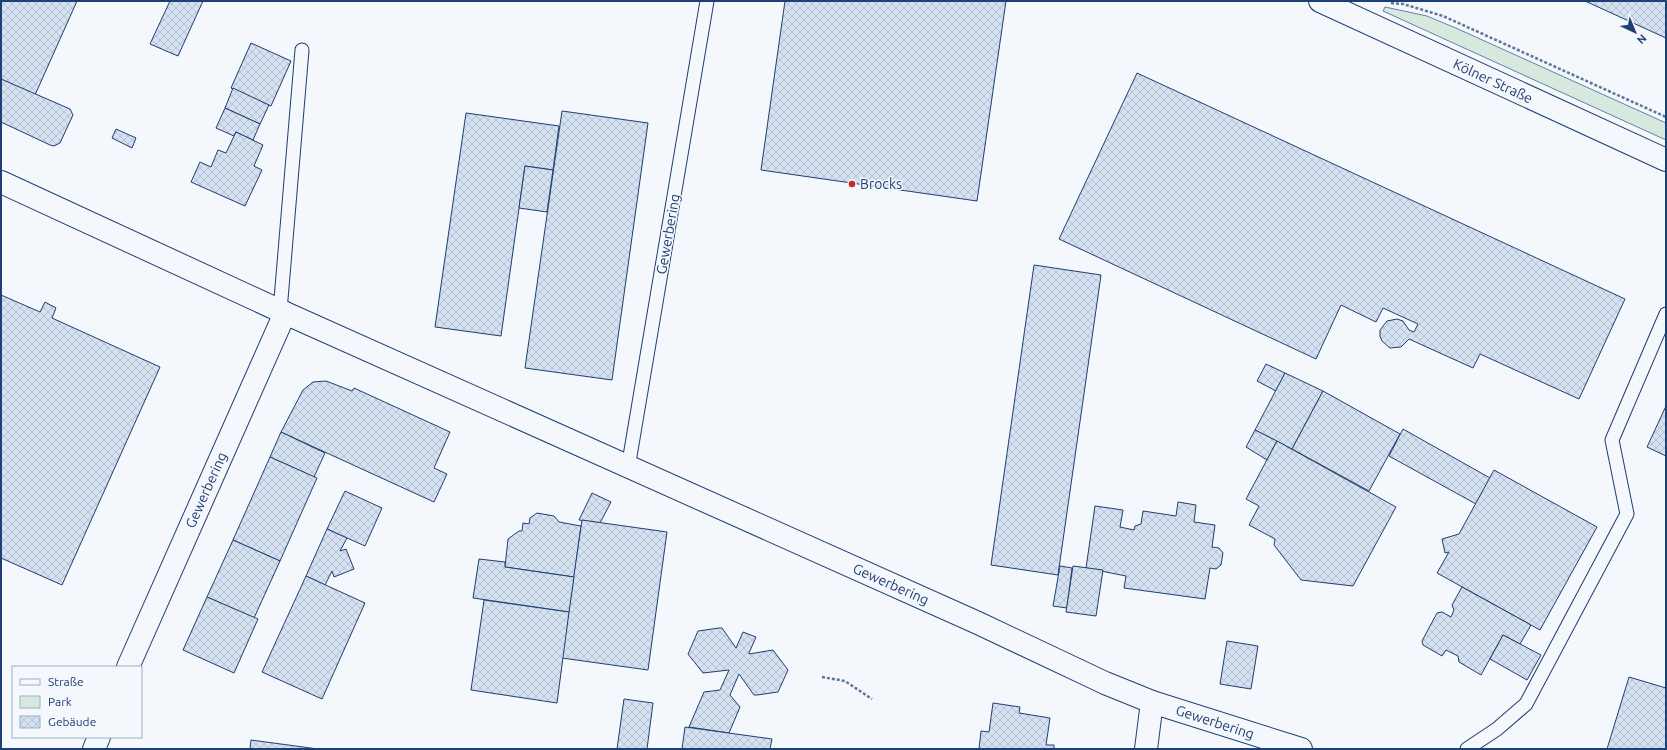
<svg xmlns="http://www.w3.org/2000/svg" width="1667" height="750" viewBox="0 0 1667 750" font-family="Ubuntu,sans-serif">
	<defs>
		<pattern id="building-cross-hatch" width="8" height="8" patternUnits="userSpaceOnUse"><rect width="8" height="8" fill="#d5e0f0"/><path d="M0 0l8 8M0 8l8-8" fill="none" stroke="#b6c1d1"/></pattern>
	</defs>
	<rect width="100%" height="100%" fill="#f4f7fb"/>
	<path fill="#d7e8df" stroke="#687fa3" d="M 1385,7 L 1427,16 L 1458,29 L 1666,123 L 1666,140 L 1383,11 Z"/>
	<g fill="url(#building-cross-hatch)" stroke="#1d3f73">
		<path d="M 1,1 L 77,1 L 35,95 L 1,79 Z"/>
		<path d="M 170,1 L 203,1 L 178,56 L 150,44 Z"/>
		<path d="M 785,1 L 1006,1 L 977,201 L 761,170 Z"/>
		<path d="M 1585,1 L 1666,1 L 1666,38 Z"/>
		<path d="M 251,43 L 291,61 L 271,106 L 231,88 Z"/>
		<path d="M 1137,73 L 1625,299 L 1579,399 L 1480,354 L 1473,368 L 1409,339 L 1401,347 L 1390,348 L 1382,341 L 1380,336 L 1380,330 L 1387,321 L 1397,319 L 1403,321 L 1409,330 L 1414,332 L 1418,324 L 1383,308 L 1376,322 L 1341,305 L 1316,359 L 1059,239 Z"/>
		<path d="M 1,79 L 70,109 L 73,115 L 60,143 L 54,146 L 50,145 L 1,122 Z"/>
		<path d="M 233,88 L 269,105 L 260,124 L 225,108 Z"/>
		<path d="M 225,108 L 260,124 L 253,140 L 236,132 L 234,136 L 216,128 Z"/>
		<path d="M 562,111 L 648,123 L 612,380 L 525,368 Z"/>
		<path d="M 466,113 L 559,126 L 553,170 L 525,166 L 501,336 L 435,327 Z"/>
		<path d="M 116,129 L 136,138 L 132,148 L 112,138 Z"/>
		<path d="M 236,132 L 263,145 L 254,166 L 262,170 L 245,206 L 191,182 L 200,162 L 211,167 L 218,150 L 226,153 Z"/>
		<path d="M 525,166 L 553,170 L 547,212 L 519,208 Z"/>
		<path d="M 1034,265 L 1101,275 L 1058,575 L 991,565 Z"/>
		<path d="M 1,295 L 40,312 L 45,302 L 56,308 L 52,318 L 160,367 L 62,585 L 1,558 Z"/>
		<path d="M 1266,364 L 1285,373 L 1276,391 L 1257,381 Z"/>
		<path d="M 1285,373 L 1323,391 L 1292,449 L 1255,430 Z"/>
		<path d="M 326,381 L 352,391 L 354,388 L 450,432 L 434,468 L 447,474 L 434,502 L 281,432 L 303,390 L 313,382 Z"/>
		<path d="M 1323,391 L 1400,434 L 1369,491 L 1292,449 Z"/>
		<path d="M 1666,406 L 1666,456 L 1647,447 Z"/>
		<path d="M 1403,429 L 1490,478 L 1476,504 L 1389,456 Z"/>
		<path d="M 1255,430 L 1277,441 L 1267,460 L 1246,447 Z"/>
		<path d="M 281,432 L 325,453 L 314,477 L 270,457 Z"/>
		<path d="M 1277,441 L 1396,507 L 1353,586 L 1301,580 L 1274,545 L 1275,539 L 1249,525 L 1259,506 L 1246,499 Z"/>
		<path d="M 270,457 L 317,478 L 280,561 L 233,540 Z"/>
		<path d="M 1494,470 L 1597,527 L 1540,630 L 1437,573 L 1449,552 L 1445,553 L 1442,539 L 1459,534 Z"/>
		<path d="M 345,491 L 382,508 L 365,546 L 327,529 Z"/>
		<path d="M 592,493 L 611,502 L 600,523 L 579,520 Z"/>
		<path d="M 1178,502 L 1196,505 L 1194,522 L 1215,525 L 1212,547 L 1219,548 L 1223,553 L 1221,565 L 1216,569 L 1210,568 L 1205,599 L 1124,588 L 1126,576 L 1086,568 L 1095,506 L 1123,510 L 1120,527 L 1134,530 L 1135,526 L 1141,524 L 1143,511 L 1176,516 Z"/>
		<path d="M 537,513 L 554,516 L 559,522 L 581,526 L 574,577 L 505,567 L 508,539 L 519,531 L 522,531 L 523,523 L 529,524 L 530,518 Z"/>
		<path d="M 582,520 L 667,532 L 648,670 L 562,658 Z"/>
		<path d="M 327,529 L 347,538 L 340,551 L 346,549 L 354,569 L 334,577 L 332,571 L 325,585 L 306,576 Z"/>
		<path d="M 233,540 L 280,561 L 254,618 L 207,597 Z"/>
		<path d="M 479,559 L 505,562 L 505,567 L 574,577 L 569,612 L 473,598 Z"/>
		<path d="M 1060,566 L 1072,568 L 1067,608 L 1053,606 Z"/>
		<path d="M 1073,566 L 1103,570 L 1096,616 L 1066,612 Z"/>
		<path d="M 306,576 L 365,603 L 322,699 L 262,672 Z"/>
		<path d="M 1462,587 L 1531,625 L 1520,644 L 1503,635 L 1481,675 L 1459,662 L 1458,656 L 1446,650 L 1442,656 L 1423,645 L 1422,641 L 1437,613 L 1442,612 L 1451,617 L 1454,610 L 1452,605 Z"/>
		<path d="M 207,597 L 258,619 L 234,673 L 183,650 Z"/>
		<path d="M 484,600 L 569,612 L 557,703 L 471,690 Z"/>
		<path d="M 719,628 L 722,628 L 736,648 L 743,632 L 756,637 L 749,653 L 749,654 L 773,650 L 788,670 L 778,692 L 757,695 L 754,695 L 739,674 L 730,695 L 740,707 L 729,733 L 689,727 L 704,692 L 720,690 L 729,670 L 703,673 L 688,654 L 698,631 Z"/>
		<path d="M 1503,635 L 1541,655 L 1527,680 L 1490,659 Z"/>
		<path d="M 1227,641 L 1258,646 L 1251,689 L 1220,684 Z"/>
		<path d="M 1629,677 L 1666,688 L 1666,749 L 1607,749 Z"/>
		<path d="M 624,699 L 653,703 L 647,749 L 617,749 Z"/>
		<path d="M 993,703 L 1020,707 L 1019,713 L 1050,718 L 1046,745 L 1054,745 L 1054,749 L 979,749 L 981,731 L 989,732 Z"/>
		<path d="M 685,727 L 772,739 L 770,749 L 682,749 Z"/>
		<path d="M 251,740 L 318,749 L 250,749 Z"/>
	</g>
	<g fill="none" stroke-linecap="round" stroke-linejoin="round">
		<g stroke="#1d3f73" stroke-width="15">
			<g id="lane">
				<path d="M 280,311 L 302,50"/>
				<path d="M 628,468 L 707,1"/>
				<path d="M 1467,749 L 1497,729 L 1526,704 L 1627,514 L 1612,440 L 1666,314"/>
			</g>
		</g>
		<g stroke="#1d3f73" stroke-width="24">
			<g id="street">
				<path d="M 1,182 L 285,313 L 978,623 L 1105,683 L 1152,702"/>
				<path d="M 128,667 L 285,313"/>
				<path d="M 94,749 L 99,737"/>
				<path d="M 1146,749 L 1152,702 L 1301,749"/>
			</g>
		</g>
		<g stroke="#1d3f73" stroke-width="24">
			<path id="primary" d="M 1320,1 L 1666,160"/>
		</g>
		<g stroke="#5e769c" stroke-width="2.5" stroke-dasharray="3 2" stroke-linecap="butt">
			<path d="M 1391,3 L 1403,4 L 1443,16 L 1666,117"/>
			<path d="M 822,677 L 845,681 L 872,699"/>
		</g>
		<use href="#lane" stroke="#f4f7fb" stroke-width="13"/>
		<use href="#street" stroke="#f4f7fb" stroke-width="22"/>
		<use href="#primary" stroke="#f4f7fb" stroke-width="22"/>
	</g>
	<circle fill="#c62828" stroke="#f4f7fb" stroke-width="1.5" cx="852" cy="184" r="4"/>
	<g text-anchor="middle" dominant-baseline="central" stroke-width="3" stroke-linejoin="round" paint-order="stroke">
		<g font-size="14" fill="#1d3f73" stroke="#f4f7fb">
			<text transform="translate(1493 81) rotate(25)">Kölner Straße</text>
			<text transform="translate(668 234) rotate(-80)">Gewerbering</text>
			<text transform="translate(206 490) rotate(-66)">Gewerbering</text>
			<text transform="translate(891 584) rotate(24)">Gewerbering</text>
			<text transform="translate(1215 722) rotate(18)">Gewerbering</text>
		</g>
		<g font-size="14" fill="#1d3f73" stroke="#f4f7fb" text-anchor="start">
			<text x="860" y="184">Brocks</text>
		</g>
	</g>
	<rect width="1667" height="750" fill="none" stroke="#1d3f73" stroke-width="4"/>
	<rect x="12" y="666" width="130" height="72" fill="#f4f7fb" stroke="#9eadc5"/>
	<rect x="20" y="679" width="20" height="6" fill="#f4f7fb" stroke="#9eadc5"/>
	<text x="48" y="686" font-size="12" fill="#1d3f73">Straße</text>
	<rect x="20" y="696" width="20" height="12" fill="#d7e8df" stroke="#9eadc5"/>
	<text x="48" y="706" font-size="12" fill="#1d3f73">Park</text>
	<rect x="20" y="716" width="20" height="12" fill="url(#building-cross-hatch)" stroke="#9eadc5"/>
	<text x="48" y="726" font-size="12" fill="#1d3f73">Gebäude</text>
	<g transform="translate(1635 32) rotate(136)" stroke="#f4f7fb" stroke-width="3" paint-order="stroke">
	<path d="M0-3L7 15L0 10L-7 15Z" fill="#1d3f73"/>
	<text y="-6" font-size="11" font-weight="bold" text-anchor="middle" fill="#1d3f73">N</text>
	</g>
</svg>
